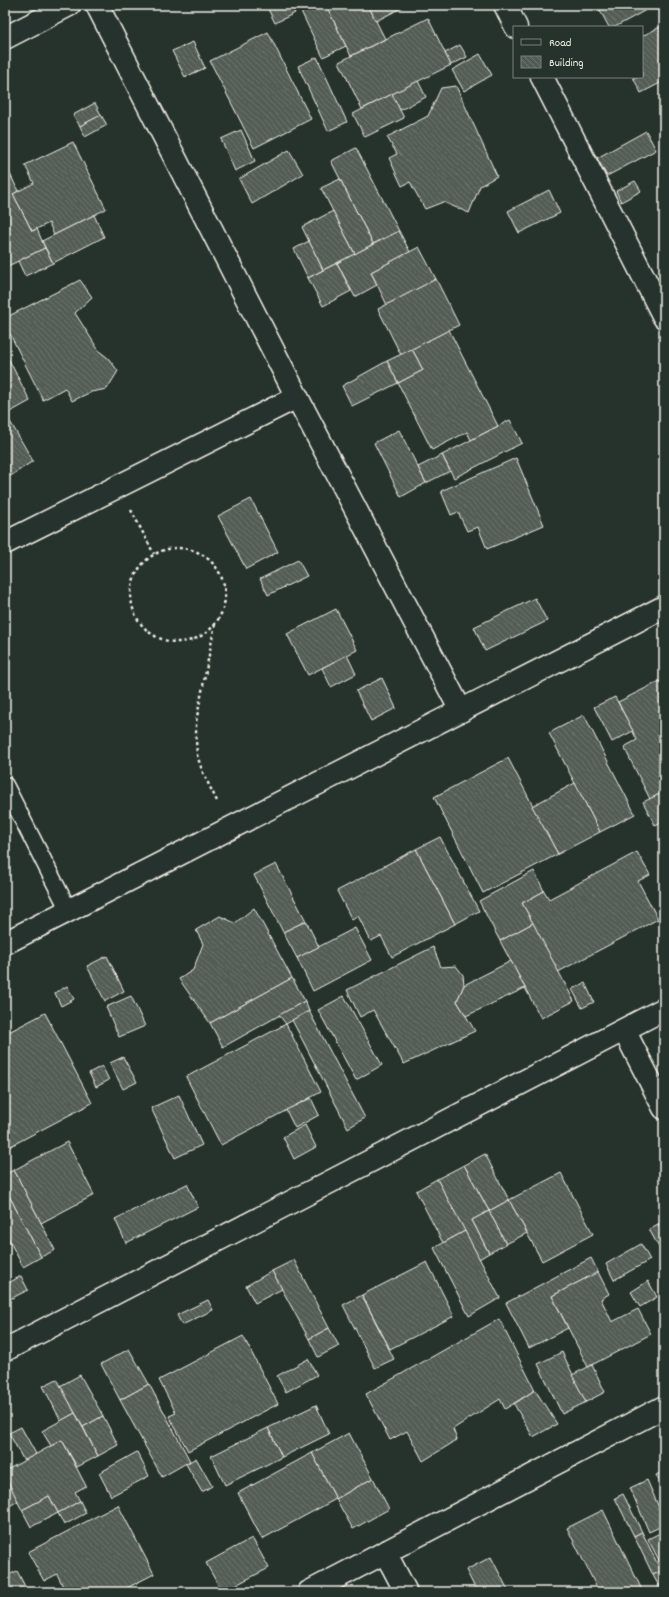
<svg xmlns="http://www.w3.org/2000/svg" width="669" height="1597" viewBox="0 0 669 1597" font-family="Dekko,sans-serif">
	<defs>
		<pattern id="building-back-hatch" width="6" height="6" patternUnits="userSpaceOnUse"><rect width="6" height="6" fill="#525c55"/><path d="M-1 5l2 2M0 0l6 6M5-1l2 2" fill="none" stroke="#6c746d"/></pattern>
	</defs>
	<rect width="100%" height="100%" fill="#26332d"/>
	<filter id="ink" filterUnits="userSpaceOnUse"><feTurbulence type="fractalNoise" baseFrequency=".025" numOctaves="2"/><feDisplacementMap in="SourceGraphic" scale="8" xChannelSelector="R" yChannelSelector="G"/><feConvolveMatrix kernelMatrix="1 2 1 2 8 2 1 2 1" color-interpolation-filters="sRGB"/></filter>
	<g filter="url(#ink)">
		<g fill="url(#building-back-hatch)" stroke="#f4f1e8">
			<path d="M 266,5 L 291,5 L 295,13 L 275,23 Z"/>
			<path d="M 298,5 L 326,5 L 346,46 L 323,57 Z"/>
			<path d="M 326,5 L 368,5 L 385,39 L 351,56 Z"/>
			<path d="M 368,5 L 407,5 L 376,21 Z"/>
			<path d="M 597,5 L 655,5 L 615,27 L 609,27 Z"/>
			<path d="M 428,18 L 451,65 L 362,109 L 339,62 Z"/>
			<path d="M 664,25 L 664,81 L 641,93 L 633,77 L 642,77 L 642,36 Z"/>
			<path d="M 268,32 L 311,119 L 254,148 L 210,61 Z"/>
			<path d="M 193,42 L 205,68 L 185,77 L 172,51 Z"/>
			<path d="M 460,45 L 467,57 L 451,65 L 445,53 Z"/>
			<path d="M 480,54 L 492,75 L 464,91 L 452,70 Z"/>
			<path d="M 317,57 L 347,122 L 328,131 L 298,66 Z"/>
			<path d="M 418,81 L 426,97 L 400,110 L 392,94 Z"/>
			<path d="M 456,86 L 497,176 L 480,186 L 469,213 L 443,202 L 425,209 L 410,182 L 402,186 L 389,158 L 397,154 L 387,137 L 428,116 L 441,88 Z"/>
			<path d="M 392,94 L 404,118 L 365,137 L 353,114 Z"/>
			<path d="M 95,103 L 101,115 L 80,126 L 73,115 Z"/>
			<path d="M 101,115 L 107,125 L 85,137 L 80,126 Z"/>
			<path d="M 241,130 L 255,161 L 235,171 L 221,139 Z"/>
			<path d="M 646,131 L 656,150 L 607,176 L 597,158 Z"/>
			<path d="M 73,142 L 106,209 L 54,235 L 49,223 L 32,231 L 13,194 L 34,183 L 25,165 Z"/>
			<path d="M 356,148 L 399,231 L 373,244 L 331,161 Z"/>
			<path d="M 289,150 L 303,174 L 252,204 L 239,179 Z"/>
			<path d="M 6,165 L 18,191 L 13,194 L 32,231 L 37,229 L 45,248 L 8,266 L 5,261 Z"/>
			<path d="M 340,179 L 373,244 L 355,254 L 321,188 Z"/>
			<path d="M 635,181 L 641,191 L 621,202 L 616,191 Z"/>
			<path d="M 549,190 L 560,213 L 519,233 L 508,211 Z"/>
			<path d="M 333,211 L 355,254 L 323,270 L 302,227 Z"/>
			<path d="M 94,215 L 104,237 L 53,263 L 42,241 Z"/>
			<path d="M 399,231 L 410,252 L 371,272 L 377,285 L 355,297 L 337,263 Z"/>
			<path d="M 309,241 L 323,270 L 308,278 L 294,249 Z"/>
			<path d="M 419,247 L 436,279 L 387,305 L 371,272 Z"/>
			<path d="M 45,248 L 53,263 L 25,276 L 18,261 Z"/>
			<path d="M 337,263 L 351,291 L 323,306 L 308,278 Z"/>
			<path d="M 436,279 L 459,325 L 401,355 L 378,309 Z"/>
			<path d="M 80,280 L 92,297 L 75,313 L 99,351 L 108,358 L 118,371 L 107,389 L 91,392 L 72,401 L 65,388 L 43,400 L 5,324 L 5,318 Z"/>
			<path d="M 449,330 L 498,426 L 471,440 L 467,432 L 432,450 L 398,383 L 423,370 L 412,349 Z"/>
			<path d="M 412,349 L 423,370 L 398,383 L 387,361 Z"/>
			<path d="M 5,352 L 30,401 L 10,412 L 5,401 Z"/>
			<path d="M 387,361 L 398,383 L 352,406 L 342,386 Z"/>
			<path d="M 5,413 L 33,461 L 6,479 L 5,476 Z"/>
			<path d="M 510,420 L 522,443 L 454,478 L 442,455 Z"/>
			<path d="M 399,430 L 426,483 L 401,497 L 374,443 Z"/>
			<path d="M 442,455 L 450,471 L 426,483 L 418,467 Z"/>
			<path d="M 516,458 L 544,525 L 487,549 L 478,527 L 467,531 L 458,512 L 451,515 L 441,491 Z"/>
			<path d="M 251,499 L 278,552 L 246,569 L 218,516 Z"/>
			<path d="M 298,560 L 307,576 L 268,595 L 260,579 Z"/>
			<path d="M 535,598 L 547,621 L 485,651 L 474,627 Z"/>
			<path d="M 336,609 L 357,650 L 308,675 L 287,634 Z"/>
			<path d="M 347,655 L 356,674 L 331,687 L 322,668 Z"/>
			<path d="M 382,678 L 396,708 L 371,721 L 356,691 Z"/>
			<path d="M 664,679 L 664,792 L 650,799 L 624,747 L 637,740 L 618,702 Z"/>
			<path d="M 615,697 L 633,731 L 612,742 L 594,707 Z"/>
			<path d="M 584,715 L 635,814 L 600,832 L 549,733 Z"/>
			<path d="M 508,758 L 558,854 L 483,893 L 434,797 Z"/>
			<path d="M 575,783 L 600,832 L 558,854 L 532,806 Z"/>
			<path d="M 664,792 L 664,821 L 655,825 L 643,802 Z"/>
			<path d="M 440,837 L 479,911 L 455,924 L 416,849 Z"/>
			<path d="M 416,849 L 455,924 L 392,957 L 381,936 L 371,941 L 358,916 L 352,920 L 337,891 Z"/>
			<path d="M 637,852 L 650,875 L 638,881 L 658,919 L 558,972 L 522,903 L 544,891 L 549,899 Z"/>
			<path d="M 276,864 L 306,921 L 283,932 L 254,875 Z"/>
			<path d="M 534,871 L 544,891 L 522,903 L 533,923 L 500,941 L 479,901 Z"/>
			<path d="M 254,908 L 292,978 L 210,1023 L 179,979 L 193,970 L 203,944 L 196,930 L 220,916 L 235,923 Z"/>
			<path d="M 306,921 L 319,947 L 297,958 L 283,932 Z"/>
			<path d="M 533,923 L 574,1001 L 541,1018 L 500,941 Z"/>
			<path d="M 355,928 L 372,960 L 313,991 L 297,958 Z"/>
			<path d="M 433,947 L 441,967 L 456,966 L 463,975 L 464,985 L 457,1001 L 475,1031 L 404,1064 L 373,1010 L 360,1017 L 347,990 Z"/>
			<path d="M 107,956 L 124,991 L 105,1001 L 87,966 Z"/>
			<path d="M 511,961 L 525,988 L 466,1016 L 457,1001 L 464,985 Z"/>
			<path d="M 292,978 L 305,1001 L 223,1047 L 210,1023 Z"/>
			<path d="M 585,983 L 594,1002 L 582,1008 L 572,989 Z"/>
			<path d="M 67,986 L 74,999 L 61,1006 L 55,993 Z"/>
			<path d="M 131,996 L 145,1026 L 119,1037 L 106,1007 Z"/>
			<path d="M 344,996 L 382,1065 L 356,1080 L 318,1010 Z"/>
			<path d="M 305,1001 L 309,1011 L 286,1024 L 279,1015 Z"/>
			<path d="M 309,1011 L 365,1118 L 348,1128 L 292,1020 Z"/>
			<path d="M 45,1013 L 92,1103 L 5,1149 L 5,1034 Z"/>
			<path d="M 286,1024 L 321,1092 L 221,1145 L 186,1077 Z"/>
			<path d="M 123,1057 L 137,1082 L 123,1089 L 110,1063 Z"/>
			<path d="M 102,1066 L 109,1080 L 96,1087 L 89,1073 Z"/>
			<path d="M 179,1095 L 202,1145 L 175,1158 L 151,1108 Z"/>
			<path d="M 311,1098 L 319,1115 L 295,1128 L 286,1110 Z"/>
			<path d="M 305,1125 L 316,1147 L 294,1159 L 283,1137 Z"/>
			<path d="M 67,1142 L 94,1195 L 41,1223 L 14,1170 Z"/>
			<path d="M 485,1154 L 509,1200 L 489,1211 L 464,1165 Z"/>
			<path d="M 464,1165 L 489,1211 L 472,1220 L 489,1253 L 479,1259 L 437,1179 Z"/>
			<path d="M 14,1170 L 55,1250 L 41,1257 L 5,1188 L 5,1174 Z"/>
			<path d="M 561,1173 L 593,1234 L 542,1261 L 509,1200 Z"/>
			<path d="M 437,1179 L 465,1231 L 443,1243 L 416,1191 Z"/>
			<path d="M 187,1184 L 198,1207 L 126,1243 L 115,1219 Z"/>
			<path d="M 5,1188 L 41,1257 L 23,1267 L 5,1232 Z"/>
			<path d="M 509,1200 L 527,1233 L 506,1244 L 489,1211 Z"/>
			<path d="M 489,1211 L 506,1244 L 489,1253 L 472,1220 Z"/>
			<path d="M 664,1221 L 664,1235 L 658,1224 Z"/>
			<path d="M 658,1224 L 664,1235 L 664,1252 L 662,1253 L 649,1229 Z"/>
			<path d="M 465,1231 L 500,1298 L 469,1316 L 434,1248 Z"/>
			<path d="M 641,1244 L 650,1260 L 614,1280 L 606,1264 Z"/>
			<path d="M 591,1258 L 598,1272 L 552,1296 L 568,1328 L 529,1348 L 506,1303 Z"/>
			<path d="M 294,1260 L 329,1328 L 309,1339 L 272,1271 Z"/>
			<path d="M 427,1262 L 454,1316 L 390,1349 L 362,1295 Z"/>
			<path d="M 272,1271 L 282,1289 L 255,1303 L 246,1286 Z"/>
			<path d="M 598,1272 L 609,1294 L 601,1299 L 612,1322 L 638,1309 L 651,1334 L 588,1367 L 552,1296 Z"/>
			<path d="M 21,1276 L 28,1290 L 8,1300 L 5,1294 L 5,1285 Z"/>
			<path d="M 648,1281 L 657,1297 L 640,1307 L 631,1292 Z"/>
			<path d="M 362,1295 L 394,1359 L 375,1368 L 343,1305 Z"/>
			<path d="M 208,1300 L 213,1310 L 182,1325 L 177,1315 Z"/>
			<path d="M 499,1319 L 535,1390 L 505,1409 L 500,1399 L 453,1429 L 457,1440 L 423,1461 L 407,1431 L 390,1440 L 366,1394 Z"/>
			<path d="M 329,1328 L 339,1346 L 318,1357 L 309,1339 Z"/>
			<path d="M 243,1336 L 278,1404 L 188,1451 L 169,1416 L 176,1413 L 159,1380 Z"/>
			<path d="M 129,1349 L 149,1384 L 120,1400 L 101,1364 Z"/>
			<path d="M 562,1352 L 586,1402 L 562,1414 L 538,1364 Z"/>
			<path d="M 308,1359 L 317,1375 L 286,1392 L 277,1376 Z"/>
			<path d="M 592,1365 L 605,1392 L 586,1402 L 572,1375 Z"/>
			<path d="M 80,1375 L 103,1416 L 83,1427 L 60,1386 Z"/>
			<path d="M 57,1379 L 75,1413 L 61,1421 L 43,1386 Z"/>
			<path d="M 149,1384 L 190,1461 L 162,1477 L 120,1400 Z"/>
			<path d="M 535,1390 L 557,1424 L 533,1437 L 514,1404 Z"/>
			<path d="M 316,1405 L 329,1434 L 282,1457 L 268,1428 Z"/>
			<path d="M 75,1413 L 98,1456 L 77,1467 L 62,1440 L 51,1446 L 42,1431 Z"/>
			<path d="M 103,1416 L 118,1445 L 98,1456 L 83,1427 Z"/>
			<path d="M 21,1427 L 36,1454 L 24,1461 L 9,1433 Z"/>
			<path d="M 268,1428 L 282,1457 L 225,1485 L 211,1456 Z"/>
			<path d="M 349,1433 L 373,1478 L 336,1499 L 312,1453 Z"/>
			<path d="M 62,1440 L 86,1486 L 75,1492 L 80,1501 L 58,1513 L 49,1496 L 22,1510 L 5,1478 L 5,1471 Z"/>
			<path d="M 137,1452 L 149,1476 L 111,1496 L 99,1473 Z"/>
			<path d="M 312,1453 L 336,1499 L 262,1539 L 238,1493 Z"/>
			<path d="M 196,1458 L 212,1486 L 202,1492 L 186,1464 Z"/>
			<path d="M 664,1471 L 664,1490 L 656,1475 Z"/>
			<path d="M 373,1478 L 389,1509 L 353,1529 L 336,1499 Z"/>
			<path d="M 647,1480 L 664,1519 L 664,1525 L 649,1532 L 630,1488 Z"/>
			<path d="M 8,1482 L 18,1501 L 6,1508 L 5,1483 Z"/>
			<path d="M 623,1494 L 642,1532 L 634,1536 L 615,1498 Z"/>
			<path d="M 49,1496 L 58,1513 L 31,1527 L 22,1510 Z"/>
			<path d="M 80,1501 L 86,1513 L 64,1525 L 58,1513 Z"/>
			<path d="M 118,1505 L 154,1574 L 119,1592 L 66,1592 L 57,1574 L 44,1581 L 28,1552 Z"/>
			<path d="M 603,1510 L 643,1592 L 599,1592 L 567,1528 Z"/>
			<path d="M 664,1531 L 664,1570 L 648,1539 Z"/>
			<path d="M 642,1532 L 661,1571 L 653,1575 L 634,1536 Z"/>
			<path d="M 252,1538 L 269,1568 L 222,1592 L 206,1563 Z"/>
			<path d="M 491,1557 L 509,1592 L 477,1592 L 466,1570 Z"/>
			<path d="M 17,1571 L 28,1592 L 7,1592 L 5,1588 L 5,1577 Z"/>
			<path d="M 661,1571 L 664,1576 L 664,1592 L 662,1592 L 653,1575 Z"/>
		</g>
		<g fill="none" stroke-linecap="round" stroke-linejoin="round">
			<g stroke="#f4f1e8" stroke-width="19">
				<path id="service" d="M 5,785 L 69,911"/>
			</g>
			<g stroke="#f4f1e8" stroke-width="25">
				<g id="minor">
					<path d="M 97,5 L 297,397 L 461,711"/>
					<path d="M 505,5 L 516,27"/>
					<path d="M 5,38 L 69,5"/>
					<path d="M 542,77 L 664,317"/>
					<path d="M 5,543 L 297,397"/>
					<path d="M 5,943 L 664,607"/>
					<path d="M 624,1030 L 664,1108"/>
					<path d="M 5,1350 L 664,1009"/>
					<path d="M 385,1552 L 406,1592"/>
					<path d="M 309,1592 L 664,1407"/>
				</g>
			</g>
			<g stroke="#f4f1e8" stroke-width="2.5" stroke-dasharray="3 3" stroke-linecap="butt">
				<path d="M 131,510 L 154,554"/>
				<circle cx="178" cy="595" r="47"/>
				<path d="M 215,624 L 196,722 L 196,740 L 197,755 L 203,773 L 218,803"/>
			</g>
			<use href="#service" stroke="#26332d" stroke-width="16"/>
			<use href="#minor" stroke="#26332d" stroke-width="22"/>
		</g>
	</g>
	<rect width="669" height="1597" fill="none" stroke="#26332d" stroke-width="20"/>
	<rect x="10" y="10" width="649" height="1577" fill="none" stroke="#f4f1e8" stroke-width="1.5" filter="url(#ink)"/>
	<rect x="513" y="26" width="130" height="52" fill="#26332d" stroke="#787f78"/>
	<rect x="521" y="39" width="20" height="6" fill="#26332d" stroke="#787f78"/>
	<text x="549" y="46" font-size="12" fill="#f4f1e8">Road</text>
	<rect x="521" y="56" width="20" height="12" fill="url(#building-back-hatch)" stroke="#787f78"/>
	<text x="549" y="66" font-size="12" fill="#f4f1e8">Building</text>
</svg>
